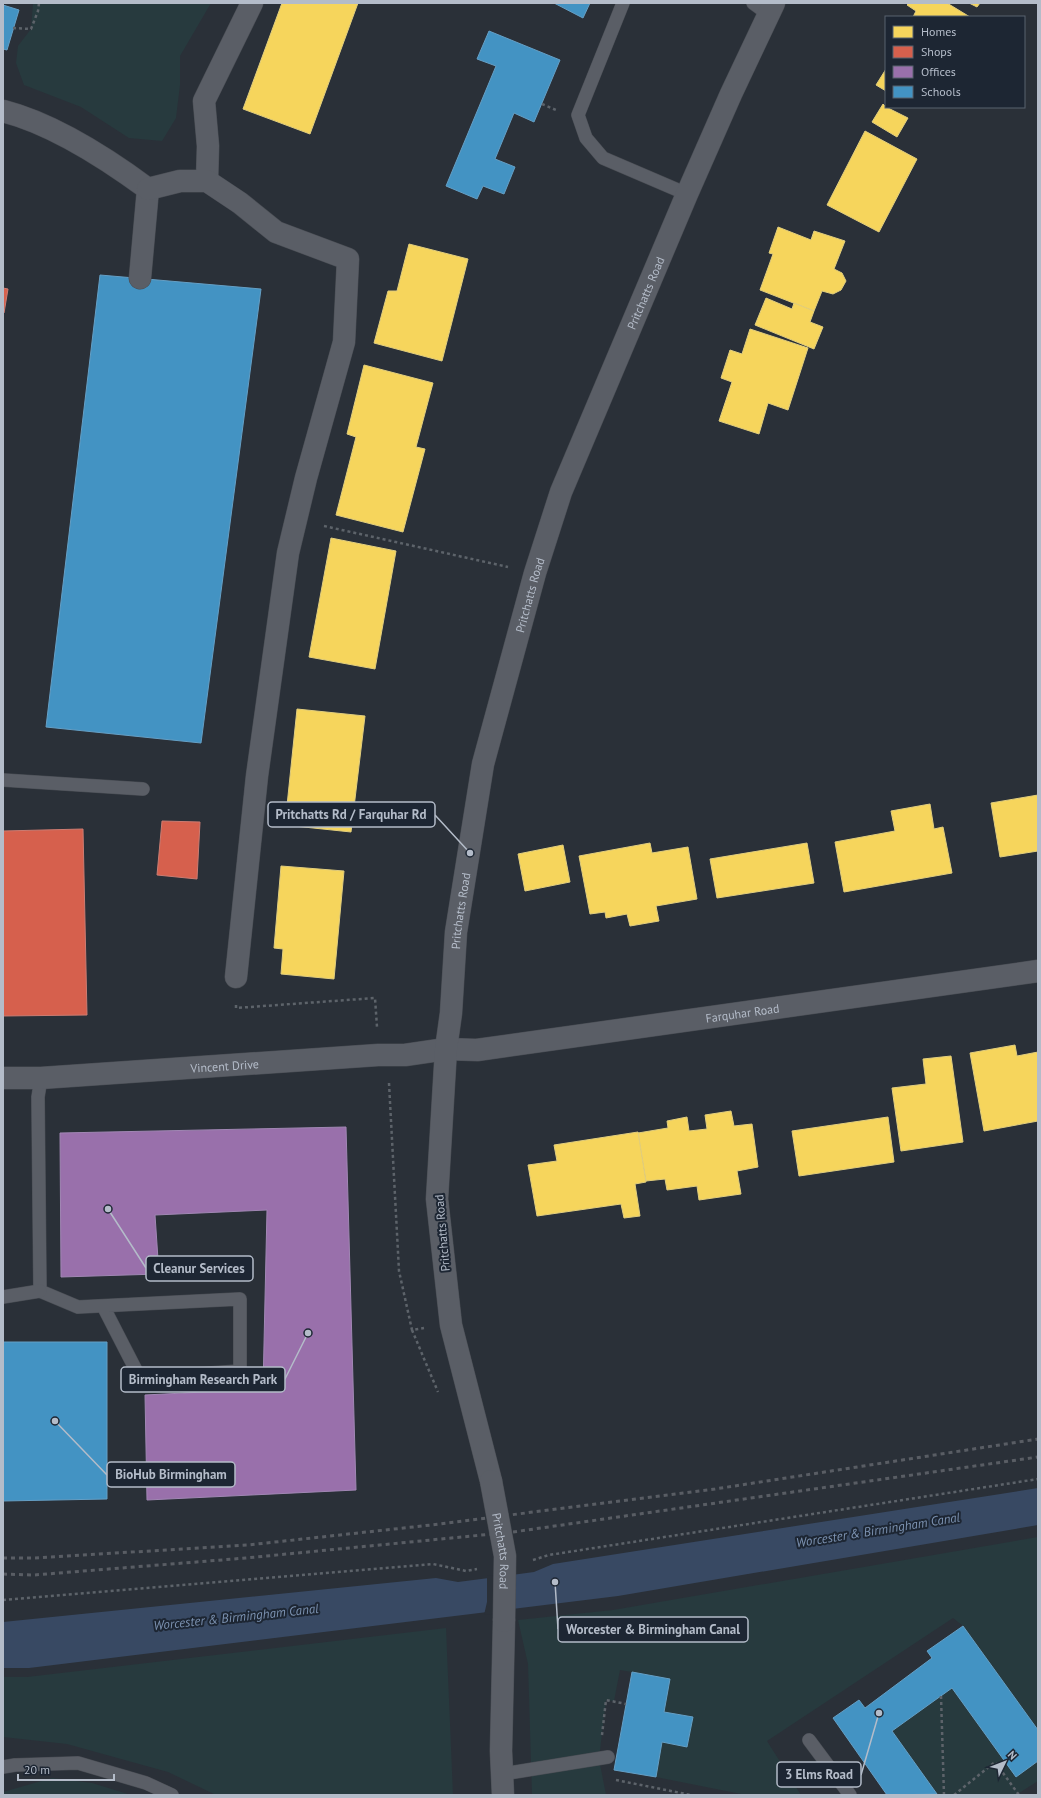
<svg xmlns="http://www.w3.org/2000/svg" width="1041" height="1798" viewBox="0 0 1041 1798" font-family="'PT Sans',sans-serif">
	<rect width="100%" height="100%" fill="#2a3038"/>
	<g fill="#273a3e">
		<path d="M 33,3 L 211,3 L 180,56 L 180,85 L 176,118 L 162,141 L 129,138 L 81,107 L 24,85 L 16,63 L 18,46 L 31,29 Z"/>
		<path d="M 1038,1537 L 1038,1730 L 963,1626 L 953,1618 L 767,1741 L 801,1795 L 746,1795 L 656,1777 L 652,1759 L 664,1684 L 632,1672 L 620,1670 L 614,1701 L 606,1700 L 599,1759 L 606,1795 L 532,1795 L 528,1664 L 518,1620 L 613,1610 Z"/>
		<path d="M 446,1628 L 453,1795 L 216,1795 L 168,1772 L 67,1744 L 3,1737 L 3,1677 L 27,1677 Z"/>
		<path d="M 952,1688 L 1016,1777 L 1038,1761 L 1038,1781 L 1016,1795 L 936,1795 L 937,1794 L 892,1731 Z"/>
		<path d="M 52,1778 L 92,1783 L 131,1795 L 3,1795 L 3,1792 Z"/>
	</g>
	<path fill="#384963" d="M 1038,1488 L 1038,1525 L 618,1596 L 29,1668 L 3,1668 L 3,1622 L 436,1578 L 458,1582 L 534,1572 L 553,1564 Z"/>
	<path fill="#2a3038" d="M 512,1573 L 513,1611 L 484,1615 L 487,1602 L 487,1576 Z"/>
	<g fill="#f6d55c" stroke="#e2ce7d">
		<path d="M 282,3 L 358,3 L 310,134 L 243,109 Z"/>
		<path d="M 909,3 L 947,3 L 970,17 L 913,17 L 916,11 L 907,5 Z"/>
		<path d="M 969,3 L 980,3 L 977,7 Z"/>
		<path d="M 886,69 L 886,91 L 876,85 Z"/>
		<path d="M 883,104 L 886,107 L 908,118 L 897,137 L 872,122 Z"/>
		<path d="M 865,131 L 917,159 L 879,232 L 827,205 Z"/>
		<path d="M 778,227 L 811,240 L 814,231 L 845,241 L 834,269 L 842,273 L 846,281 L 841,290 L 833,294 L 822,291 L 814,311 L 760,290 L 773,254 L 769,253 Z"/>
		<path d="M 409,244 L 468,259 L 442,361 L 374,343 L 388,291 L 397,291 Z"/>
		<path d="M 766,298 L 792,309 L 794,303 L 814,311 L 810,322 L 823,327 L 814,349 L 755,325 Z"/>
		<path d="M 750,329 L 808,348 L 788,410 L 768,403 L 759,434 L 719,421 L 732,382 L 721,378 L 730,350 L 742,354 Z"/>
		<path d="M 364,365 L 433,383 L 416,447 L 425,449 L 403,532 L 336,515 L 356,437 L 347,434 Z"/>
		<path d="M 331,538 L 396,551 L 375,669 L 309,657 Z"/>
		<path d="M 297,709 L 365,716 L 351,832 L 285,825 Z"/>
		<path d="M 1038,795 L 1038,851 L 1000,857 L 991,803 Z"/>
		<path d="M 930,804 L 934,829 L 943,827 L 952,873 L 844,892 L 835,842 L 895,831 L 891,811 Z"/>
		<path d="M 650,843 L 652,853 L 688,847 L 697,899 L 656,906 L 659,921 L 630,926 L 627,914 L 606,918 L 605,912 L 590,914 L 579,856 Z"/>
		<path d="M 807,843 L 814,883 L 717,898 L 710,859 Z"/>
		<path d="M 563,845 L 570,882 L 525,891 L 518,854 Z"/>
		<path d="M 281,866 L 344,871 L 334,979 L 281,974 L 283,949 L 274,948 Z"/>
		<path d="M 1015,1045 L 1017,1056 L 1038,1052 L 1038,1121 L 984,1131 L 970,1053 Z"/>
		<path d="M 951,1056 L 963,1142 L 901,1151 L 892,1088 L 926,1084 L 923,1059 Z"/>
		<path d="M 731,1111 L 734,1126 L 752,1124 L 758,1167 L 737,1171 L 741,1194 L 699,1200 L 697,1186 L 667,1190 L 665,1179 L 646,1181 L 638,1133 L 668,1128 L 667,1121 L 687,1117 L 689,1131 L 707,1129 L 705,1115 Z"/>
		<path d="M 888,1117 L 894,1162 L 799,1176 L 792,1131 Z"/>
		<path d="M 638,1132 L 646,1182 L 635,1184 L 640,1216 L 624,1218 L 621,1204 L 537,1216 L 528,1165 L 557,1161 L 554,1145 Z"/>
	</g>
	<g fill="#d6604d" stroke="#cc7c72">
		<path d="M 3,288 L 8,289 L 4,313 L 3,312 Z"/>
		<path d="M 162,821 L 200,822 L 197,879 L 157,875 Z"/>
		<path d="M 83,829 L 87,1015 L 3,1016 L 3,831 Z"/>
	</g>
	<path fill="#9970ab" stroke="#a187b4" d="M 346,1127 L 356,1490 L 147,1500 L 145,1395 L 263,1389 L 267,1210 L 155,1215 L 159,1274 L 61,1277 L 60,1133 Z"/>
	<g fill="#4393c3" stroke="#659fc5">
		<path d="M 554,3 L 590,3 L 583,18 Z"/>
		<path d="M 3,5 L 19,10 L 7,50 L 3,49 Z"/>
		<path d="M 489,31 L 560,60 L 534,122 L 514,113 L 495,159 L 515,167 L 504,194 L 483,186 L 477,199 L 446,186 L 496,66 L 477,59 Z"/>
		<path d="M 100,275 L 261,289 L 201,743 L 46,727 Z"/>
		<path d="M 3,1342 L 107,1342 L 107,1499 L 3,1501 Z"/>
		<path d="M 963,1626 L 1038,1730 L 1038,1761 L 1016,1777 L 952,1688 L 892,1731 L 937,1794 L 887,1795 L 833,1718 L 859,1700 L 865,1708 L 932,1658 L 927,1651 Z"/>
		<path d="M 632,1672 L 670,1679 L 664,1712 L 693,1717 L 687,1747 L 662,1742 L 656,1777 L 614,1770 Z"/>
	</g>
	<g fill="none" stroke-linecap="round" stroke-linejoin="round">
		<g stroke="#484c53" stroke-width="14">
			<g id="service">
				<path d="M 623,3 L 578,115 L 586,138 L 603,158 L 687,194"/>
				<path d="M 753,3 L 768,14"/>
				<path d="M 3,780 L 143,789"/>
				<path d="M 41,1078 L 38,1097 L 40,1291 L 78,1307 L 240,1299 L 240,1371 L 140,1378 L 103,1306"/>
				<path d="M 3,1297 L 40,1291"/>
				<path d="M 809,1740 L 850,1795"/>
				<path d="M 3,1767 L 15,1765 L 78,1763 L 146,1783 L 172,1795"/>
				<path d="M 503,1774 L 608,1757"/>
			</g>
		</g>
		<g stroke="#484c53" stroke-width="23">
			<g id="minor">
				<path d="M 3,111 C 54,124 106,158 148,189 L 140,278"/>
				<path d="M 207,181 L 208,146 L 204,101 L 252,3"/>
				<path d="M 148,189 L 180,181 L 207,181 L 240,203 L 276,232 L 348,259 L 344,342 L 306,478 L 288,553 L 257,776 L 236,977"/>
				<path id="s1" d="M 446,1049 L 477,1050 L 1038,971"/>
			</g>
		</g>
		<g stroke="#484c53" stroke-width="23">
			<g id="tertiary">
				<path id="s2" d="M 3,1078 L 41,1078 L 378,1055 L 405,1055 L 446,1049"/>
				<path id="s3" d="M 491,1481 L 451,1325 L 437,1199 L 446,1049 L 451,1013 L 456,932 L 483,764 L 535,573 L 561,492 L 687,194 L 731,94 L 774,3"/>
				<path d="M 503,1795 L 501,1751 L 504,1621"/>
			</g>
		</g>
		<g stroke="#5d636a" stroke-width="2.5" stroke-dasharray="3 3" stroke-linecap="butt">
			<path d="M 13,28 L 31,29 L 38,11 L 39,3"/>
			<path d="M 542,104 L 556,110"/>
			<path d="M 324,526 L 508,567"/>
			<path d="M 236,1005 L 236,1008 L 375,998 L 377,1027"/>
			<path d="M 389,1083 L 399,1271 L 412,1330 L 424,1328"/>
			<path d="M 412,1330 L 438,1392"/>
			<path d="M 533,1560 L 549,1555 L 1038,1479"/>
			<path d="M 3,1600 L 433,1564 L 466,1571 L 477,1569"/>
			<path d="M 941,1696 L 944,1795"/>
			<path d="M 602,1735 L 606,1700 L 626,1704"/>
			<path d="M 616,1780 L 691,1795"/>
			<path d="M 954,1795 L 995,1762 L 1019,1795"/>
		</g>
		<use href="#service" stroke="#5a5e66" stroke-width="13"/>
		<use href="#minor" stroke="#5a5e66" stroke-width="22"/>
		<use href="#tertiary" stroke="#5a5e66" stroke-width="22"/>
		<g stroke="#595d64" stroke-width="3" stroke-dasharray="4 4" stroke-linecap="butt">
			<path d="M 3,1558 L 34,1558 L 248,1545 L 431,1525 L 715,1489 L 1038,1439"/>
			<path d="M 3,1574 L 34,1575 L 246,1558 L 513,1532 L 1038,1457"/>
		</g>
		<g stroke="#484c53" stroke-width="23" stroke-linecap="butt">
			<g id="tertiary-bridge">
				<path id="s4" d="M 491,1481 L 505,1556 L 504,1621"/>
			</g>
		</g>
		<use href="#tertiary-bridge" stroke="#5a5e66" stroke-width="22"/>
	</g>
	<g text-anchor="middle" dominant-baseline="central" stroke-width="4" stroke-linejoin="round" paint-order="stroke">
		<g font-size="12" fill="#b4bcc9" stroke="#1d2633">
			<text stroke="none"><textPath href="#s3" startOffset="1225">Pritchatts Road</textPath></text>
			<text stroke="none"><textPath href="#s3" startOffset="901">Pritchatts Road</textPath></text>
			<text stroke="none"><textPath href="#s3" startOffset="577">Pritchatts Road</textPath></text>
			<text stroke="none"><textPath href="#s1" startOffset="299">Farquhar Road</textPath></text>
			<text stroke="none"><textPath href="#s2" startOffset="222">Vincent Drive</textPath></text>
			<text transform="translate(442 1233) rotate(-95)">Pritchatts Road</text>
			<text stroke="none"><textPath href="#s4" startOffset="71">Pritchatts Road</textPath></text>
		</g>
		<g font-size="13" font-style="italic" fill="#7c92b1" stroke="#1d2633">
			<text transform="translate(878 1530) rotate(-9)">Worcester &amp; Birmingham Canal</text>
			<text transform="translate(236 1617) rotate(-6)">Worcester &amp; Birmingham Canal</text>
		</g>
	</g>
	<path fill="none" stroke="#b4bcc9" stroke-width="1.5" d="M470 853L435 815M108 1209L146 1268M308 1333L285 1379M55 1421L107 1475M555 1582L558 1629M879 1713L861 1775"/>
	<g fill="#b4bcc9" stroke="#1d2633" stroke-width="1.5">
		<circle cx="470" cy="853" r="4"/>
		<circle cx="108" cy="1209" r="4"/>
		<circle cx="308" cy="1333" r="4"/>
		<circle cx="55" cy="1421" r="4"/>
		<circle cx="555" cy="1582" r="4"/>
		<circle cx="879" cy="1713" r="4"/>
	</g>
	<g fill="#1d2633" stroke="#b4bcc9" stroke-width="1.5">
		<rect x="268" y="802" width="167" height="25" rx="4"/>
		<rect x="146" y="1256" width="107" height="25" rx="4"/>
		<rect x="121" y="1367" width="164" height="25" rx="4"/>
		<rect x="107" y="1462" width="128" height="25" rx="4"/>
		<rect x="558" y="1617" width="190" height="25" rx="4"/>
		<rect x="777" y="1762" width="84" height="25" rx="4"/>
	</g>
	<g font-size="13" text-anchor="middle" font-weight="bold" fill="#b4bcc9">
		<text x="351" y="819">Pritchatts Rd / Farquhar Rd</text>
		<text x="199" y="1273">Cleanur Services</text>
		<text x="203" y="1384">Birmingham Research Park</text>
		<text x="171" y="1479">BioHub Birmingham</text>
		<text x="653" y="1634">Worcester &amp; Birmingham Canal</text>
		<text x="819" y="1779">3 Elms Road</text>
	</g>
	<rect width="1041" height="1798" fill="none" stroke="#b4bcc9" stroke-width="8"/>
	<rect x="885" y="16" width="140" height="92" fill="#1d2633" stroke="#59626f"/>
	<rect x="893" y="26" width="20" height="12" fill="#f6d55c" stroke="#59626f"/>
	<text x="921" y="36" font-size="12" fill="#b4bcc9">Homes</text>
	<rect x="893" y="46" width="20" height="12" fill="#d6604d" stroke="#59626f"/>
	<text x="921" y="56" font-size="12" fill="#b4bcc9">Shops</text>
	<rect x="893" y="66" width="20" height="12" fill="#9970ab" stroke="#59626f"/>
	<text x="921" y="76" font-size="12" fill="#b4bcc9">Offices</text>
	<rect x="893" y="86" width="20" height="12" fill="#4393c3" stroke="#59626f"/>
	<text x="921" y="96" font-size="12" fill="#b4bcc9">Schools</text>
	<g transform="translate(1005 1762) rotate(47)" stroke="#1d2633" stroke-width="3" paint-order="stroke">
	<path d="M0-3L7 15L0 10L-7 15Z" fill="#b4bcc9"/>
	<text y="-6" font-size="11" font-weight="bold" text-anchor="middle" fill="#b4bcc9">N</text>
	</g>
	<path d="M18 1774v6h96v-6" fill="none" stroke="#b4bcc9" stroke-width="2"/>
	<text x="24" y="1774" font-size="12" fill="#b4bcc9" stroke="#1d2633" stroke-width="3" paint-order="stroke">20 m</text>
</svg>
